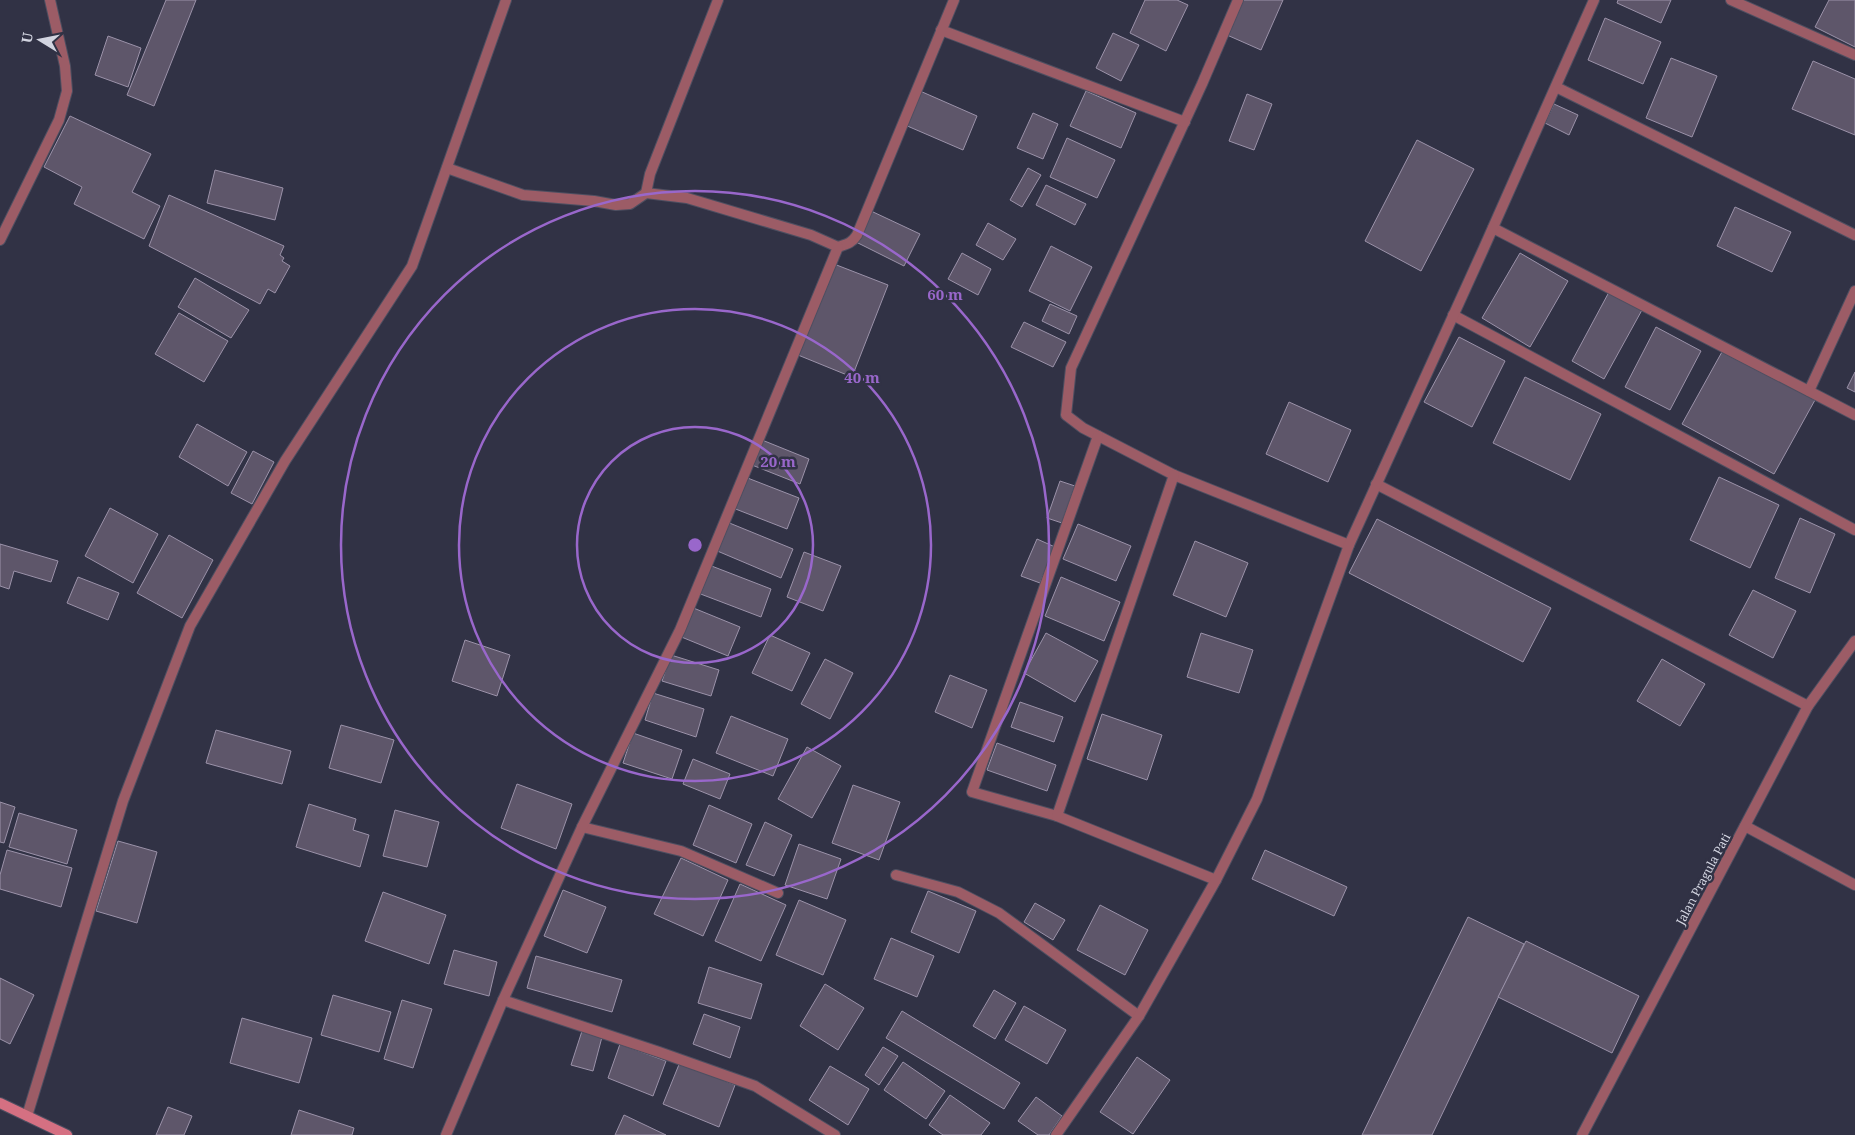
<svg xmlns="http://www.w3.org/2000/svg" width="1855" height="1135" viewBox="0 0 1855 1135" font-family="'Noto Serif',serif">
	<rect width="100%" height="100%" fill="#313245"/>
	<g fill="#5e566a" stroke="#9b92a9">
		<path d="M 166,0 L 196,0 L 154,106 L 127,95 Z"/>
		<path d="M 1145,0 L 1177,0 L 1188,5 L 1166,51 L 1130,33 Z"/>
		<path d="M 1242,0 L 1283,0 L 1261,50 L 1227,35 Z"/>
		<path d="M 1618,0 L 1671,0 L 1661,23 L 1617,3 Z"/>
		<path d="M 1829,0 L 1855,0 L 1855,47 L 1815,27 Z"/>
		<path d="M 1605,18 L 1661,42 L 1643,84 L 1588,60 Z"/>
		<path d="M 1113,33 L 1139,45 L 1121,81 L 1096,68 Z"/>
		<path d="M 108,36 L 141,48 L 128,87 L 95,75 Z"/>
		<path d="M 1671,58 L 1717,76 L 1692,137 L 1646,118 Z"/>
		<path d="M 1813,61 L 1855,79 L 1855,135 L 1792,109 Z"/>
		<path d="M 920,91 L 977,116 L 963,150 L 905,125 Z"/>
		<path d="M 1086,91 L 1136,113 L 1121,148 L 1070,126 Z"/>
		<path d="M 1247,94 L 1272,104 L 1254,150 L 1229,141 Z"/>
		<path d="M 1554,104 L 1578,115 L 1569,135 L 1545,123 Z"/>
		<path d="M 1033,113 L 1058,124 L 1043,159 L 1017,148 Z"/>
		<path d="M 70,116 L 151,154 L 132,192 L 160,206 L 144,239 L 74,204 L 82,187 L 44,167 Z"/>
		<path d="M 1067,138 L 1115,160 L 1097,198 L 1050,177 Z"/>
		<path d="M 1417,140 L 1474,169 L 1421,271 L 1365,241 Z"/>
		<path d="M 1028,168 L 1041,175 L 1022,207 L 1010,200 Z"/>
		<path d="M 215,170 L 283,188 L 275,220 L 207,203 Z"/>
		<path d="M 1046,185 L 1086,204 L 1075,225 L 1036,205 Z"/>
		<path d="M 169,195 L 284,246 L 280,255 L 284,258 L 282,261 L 290,266 L 275,293 L 268,289 L 260,304 L 149,246 Z"/>
		<path d="M 1735,207 L 1791,232 L 1772,272 L 1717,246 Z"/>
		<path d="M 871,211 L 920,234 L 904,266 L 856,242 Z"/>
		<path d="M 988,223 L 1016,239 L 1003,260 L 976,245 Z"/>
		<path d="M 1051,246 L 1092,267 L 1070,311 L 1029,291 Z"/>
		<path d="M 962,253 L 991,269 L 978,295 L 948,279 Z"/>
		<path d="M 1520,253 L 1568,281 L 1530,347 L 1482,318 Z"/>
		<path d="M 834,264 L 888,285 L 852,377 L 798,355 Z"/>
		<path d="M 195,278 L 249,310 L 231,338 L 178,307 Z"/>
		<path d="M 1609,292 L 1642,310 L 1604,379 L 1572,361 Z"/>
		<path d="M 1050,304 L 1077,316 L 1069,334 L 1042,321 Z"/>
		<path d="M 179,313 L 228,341 L 204,382 L 155,354 Z"/>
		<path d="M 1024,322 L 1066,342 L 1053,367 L 1011,347 Z"/>
		<path d="M 1656,327 L 1701,351 L 1670,410 L 1625,387 Z"/>
		<path d="M 1459,337 L 1505,361 L 1472,427 L 1424,402 Z"/>
		<path d="M 1723,350 L 1815,400 L 1774,474 L 1682,424 Z"/>
		<path d="M 1855,372 L 1855,392 L 1847,388 Z"/>
		<path d="M 1525,377 L 1601,414 L 1570,480 L 1493,443 Z"/>
		<path d="M 1289,402 L 1351,430 L 1328,482 L 1266,454 Z"/>
		<path d="M 197,424 L 247,452 L 228,486 L 179,457 Z"/>
		<path d="M 762,440 L 809,459 L 800,484 L 752,465 Z"/>
		<path d="M 253,451 L 274,462 L 252,504 L 231,493 Z"/>
		<path d="M 745,477 L 799,498 L 787,529 L 733,508 Z"/>
		<path d="M 1719,477 L 1779,505 L 1750,568 L 1690,540 Z"/>
		<path d="M 1060,481 L 1075,486 L 1062,523 L 1047,518 Z"/>
		<path d="M 110,508 L 158,534 L 133,583 L 85,556 Z"/>
		<path d="M 1800,518 L 1835,534 L 1810,593 L 1775,578 Z"/>
		<path d="M 1377,519 L 1551,608 L 1523,662 L 1349,573 Z"/>
		<path d="M 727,522 L 793,549 L 781,578 L 715,550 Z"/>
		<path d="M 1078,524 L 1131,546 L 1116,581 L 1063,559 Z"/>
		<path d="M 169,535 L 213,560 L 182,618 L 137,593 Z"/>
		<path d="M 1037,539 L 1055,547 L 1040,583 L 1021,576 Z"/>
		<path d="M 1195,541 L 1248,563 L 1226,617 L 1173,595 Z"/>
		<path d="M 0,544 L 58,561 L 51,582 L 14,571 L 9,589 L 0,586 Z"/>
		<path d="M 804,552 L 841,566 L 823,611 L 787,597 Z"/>
		<path d="M 709,565 L 771,589 L 761,617 L 698,593 Z"/>
		<path d="M 78,577 L 119,593 L 108,620 L 67,603 Z"/>
		<path d="M 1061,577 L 1120,602 L 1104,641 L 1045,616 Z"/>
		<path d="M 1753,590 L 1796,611 L 1773,658 L 1729,635 Z"/>
		<path d="M 691,607 L 740,627 L 728,656 L 679,636 Z"/>
		<path d="M 1046,633 L 1098,661 L 1075,702 L 1024,673 Z"/>
		<path d="M 1201,633 L 1253,650 L 1239,693 L 1187,677 Z"/>
		<path d="M 770,635 L 810,653 L 792,691 L 752,673 Z"/>
		<path d="M 465,640 L 510,655 L 497,696 L 452,681 Z"/>
		<path d="M 671,655 L 719,670 L 711,696 L 662,681 Z"/>
		<path d="M 825,659 L 853,673 L 830,719 L 801,704 Z"/>
		<path d="M 1662,659 L 1705,684 L 1680,726 L 1637,701 Z"/>
		<path d="M 950,675 L 987,690 L 972,728 L 935,712 Z"/>
		<path d="M 653,693 L 704,709 L 696,737 L 645,720 Z"/>
		<path d="M 1020,702 L 1063,717 L 1054,742 L 1011,727 Z"/>
		<path d="M 1102,714 L 1162,735 L 1147,780 L 1087,759 Z"/>
		<path d="M 731,716 L 788,739 L 773,776 L 716,753 Z"/>
		<path d="M 341,725 L 394,740 L 381,783 L 329,768 Z"/>
		<path d="M 216,730 L 291,751 L 282,784 L 206,763 Z"/>
		<path d="M 633,733 L 682,750 L 672,779 L 623,763 Z"/>
		<path d="M 997,743 L 1056,765 L 1047,791 L 987,770 Z"/>
		<path d="M 807,747 L 841,766 L 812,818 L 778,799 Z"/>
		<path d="M 693,759 L 730,774 L 720,799 L 683,784 Z"/>
		<path d="M 517,784 L 572,804 L 556,849 L 501,828 Z"/>
		<path d="M 853,785 L 900,802 L 879,860 L 832,843 Z"/>
		<path d="M 0,802 L 15,807 L 4,843 L 0,842 Z"/>
		<path d="M 309,804 L 356,819 L 353,830 L 369,835 L 360,867 L 296,847 Z"/>
		<path d="M 709,805 L 752,824 L 736,863 L 693,845 Z"/>
		<path d="M 395,810 L 439,822 L 427,867 L 383,856 Z"/>
		<path d="M 19,813 L 77,830 L 67,864 L 9,847 Z"/>
		<path d="M 765,822 L 792,835 L 774,876 L 746,865 Z"/>
		<path d="M 118,841 L 157,852 L 137,923 L 96,911 Z"/>
		<path d="M 799,844 L 841,859 L 827,899 L 785,885 Z"/>
		<path d="M 7,850 L 72,868 L 61,907 L 0,889 L 0,875 Z"/>
		<path d="M 1265,850 L 1347,887 L 1334,916 L 1252,879 Z"/>
		<path d="M 681,858 L 728,880 L 703,936 L 654,914 Z"/>
		<path d="M 740,884 L 786,905 L 761,961 L 715,941 Z"/>
		<path d="M 563,890 L 606,907 L 587,953 L 544,936 Z"/>
		<path d="M 928,891 L 976,911 L 959,953 L 911,932 Z"/>
		<path d="M 383,892 L 446,915 L 429,964 L 365,941 Z"/>
		<path d="M 799,900 L 846,920 L 823,975 L 776,955 Z"/>
		<path d="M 1035,903 L 1065,920 L 1053,940 L 1024,922 Z"/>
		<path d="M 1100,905 L 1148,930 L 1125,975 L 1077,950 Z"/>
		<path d="M 1468,917 L 1524,944 L 1432,1135 L 1362,1135 Z"/>
		<path d="M 891,938 L 934,956 L 917,997 L 874,979 Z"/>
		<path d="M 1526,941 L 1639,996 L 1612,1053 L 1498,997 Z"/>
		<path d="M 454,950 L 497,962 L 489,996 L 444,984 Z"/>
		<path d="M 536,956 L 622,980 L 612,1012 L 527,988 Z"/>
		<path d="M 709,967 L 762,984 L 751,1019 L 698,1003 Z"/>
		<path d="M 0,978 L 34,995 L 10,1044 L 0,1039 Z"/>
		<path d="M 825,984 L 864,1008 L 838,1050 L 800,1026 Z"/>
		<path d="M 994,990 L 1016,1003 L 995,1039 L 973,1026 Z"/>
		<path d="M 333,995 L 391,1012 L 379,1052 L 321,1035 Z"/>
		<path d="M 402,1000 L 432,1009 L 413,1068 L 384,1059 Z"/>
		<path d="M 1024,1006 L 1066,1030 L 1047,1064 L 1005,1040 Z"/>
		<path d="M 902,1011 L 1020,1083 L 1004,1109 L 886,1038 Z"/>
		<path d="M 704,1014 L 740,1027 L 730,1058 L 693,1044 Z"/>
		<path d="M 242,1018 L 312,1038 L 299,1083 L 230,1063 Z"/>
		<path d="M 582,1031 L 602,1037 L 593,1071 L 571,1065 Z"/>
		<path d="M 620,1044 L 666,1061 L 653,1096 L 608,1078 Z"/>
		<path d="M 883,1047 L 898,1056 L 879,1085 L 865,1075 Z"/>
		<path d="M 1137,1057 L 1170,1080 L 1133,1134 L 1100,1112 Z"/>
		<path d="M 680,1062 L 735,1085 L 719,1127 L 663,1104 Z"/>
		<path d="M 903,1062 L 945,1091 L 926,1119 L 884,1090 Z"/>
		<path d="M 830,1066 L 869,1089 L 848,1125 L 809,1100 Z"/>
		<path d="M 950,1095 L 990,1123 L 981,1135 L 943,1135 L 929,1125 Z"/>
		<path d="M 1036,1097 L 1062,1116 L 1049,1135 L 1038,1135 L 1018,1121 Z"/>
		<path d="M 168,1107 L 192,1116 L 184,1135 L 156,1135 Z"/>
		<path d="M 299,1110 L 354,1128 L 352,1135 L 291,1135 Z"/>
		<path d="M 624,1115 L 666,1135 L 615,1135 Z"/>
	</g>
	<g fill="none" stroke-linecap="round" stroke-linejoin="round">
		<g stroke="#4e4f61" stroke-width="12">
			<g id="lane">
				<path d="M 1556,87 L 1855,235"/>
				<path d="M 1809,391 L 1855,291"/>
			</g>
		</g>
		<g stroke="#4e4f61" stroke-width="12">
			<g id="street">
				<path d="M 1238,0 L 1202,84 L 1071,368 L 1066,415 L 1083,428 L 1174,475 L 1349,545"/>
				<path d="M 1731,0 L 1855,55"/>
				<path d="M 941,30 L 1185,122"/>
				<path d="M 447,168 L 523,195 L 594,201 L 616,205 L 630,204 L 646,193"/>
				<path d="M 1493,228 L 1855,415"/>
				<path d="M 0,240 L 59,120 L 67,91 L 65,66 L 50,0"/>
				<path d="M 838,247 C 847,244 852,243 857,235 L 954,0"/>
				<path d="M 1453,315 L 1855,530"/>
				<path d="M 1098,436 L 972,792 L 1057,816 L 1216,880"/>
				<path d="M 1376,484 L 1808,706"/>
				<path d="M 1057,816 L 1174,475"/>
				<path d="M 1745,826 L 1855,885"/>
				<path d="M 582,827 L 681,851 L 778,893"/>
				<path d="M 896,875 L 958,892 L 999,913 L 1139,1016"/>
				<path d="M 503,1000 L 659,1052 L 755,1086 L 835,1135"/>
				<path d="M 27,1116 L 123,801 L 190,626 L 285,461 L 412,266 L 506,0"/>
				<path d="M 446,1135 L 503,1000 L 582,827 L 680,630 L 838,247 L 811,235 L 687,198 L 646,193 L 650,174 L 718,0"/>
				<path d="M 1056,1135 L 1139,1016 L 1216,880 L 1257,799 L 1349,545 L 1483,250 L 1594,0"/>
				<path d="M 1582,1135 L 1808,706 L 1855,641"/>
			</g>
		</g>
		<g stroke="#4e4f61" stroke-width="12">
			<path id="secondary" d="M 0,1103 L 67,1135"/>
		</g>
		<use href="#lane" stroke="#9c5c66" stroke-width="10"/>
		<use href="#street" stroke="#9c5c66" stroke-width="10"/>
		<use href="#secondary" stroke="#d57082" stroke-width="10"/>
	</g>
	<g fill="none" stroke="#9967cb" stroke-width="2.5">
		<circle cx="695" cy="545" r="118"/>
		<circle cx="695" cy="545" r="236"/>
		<circle cx="695" cy="545" r="354"/>
	</g>
	<g text-anchor="middle" dominant-baseline="central" stroke-width="5" stroke-linejoin="round" paint-order="stroke">
		<g font-size="12" fill="#d2d4e0" stroke="#313245">
			<text transform="translate(1703 879) rotate(-62)">Jalan Pragula Pati</text>
		</g>
	</g>
	<circle cx="695" cy="545" r="8" fill="#9967cb" stroke="#313245" stroke-width="2.5"/>
	<g font-size="15" text-anchor="middle" font-weight="bold" fill="#9967cb" stroke="#313245" stroke-width="5" stroke-linejoin="round" paint-order="stroke">
		<text x="945" y="300">60 m</text>
		<text x="862" y="383">40 m</text>
		<text x="778" y="467">20 m</text>
	</g>
	<g transform="translate(40 40) rotate(280)" stroke="#313245" stroke-width="4" paint-order="stroke">
	<path d="M0-4L9 19L0 12L-9 19Z" fill="#d2d4e0"/>
	<text y="-8" font-size="14" font-weight="bold" text-anchor="middle" fill="#d2d4e0">U</text>
	</g>
</svg>
